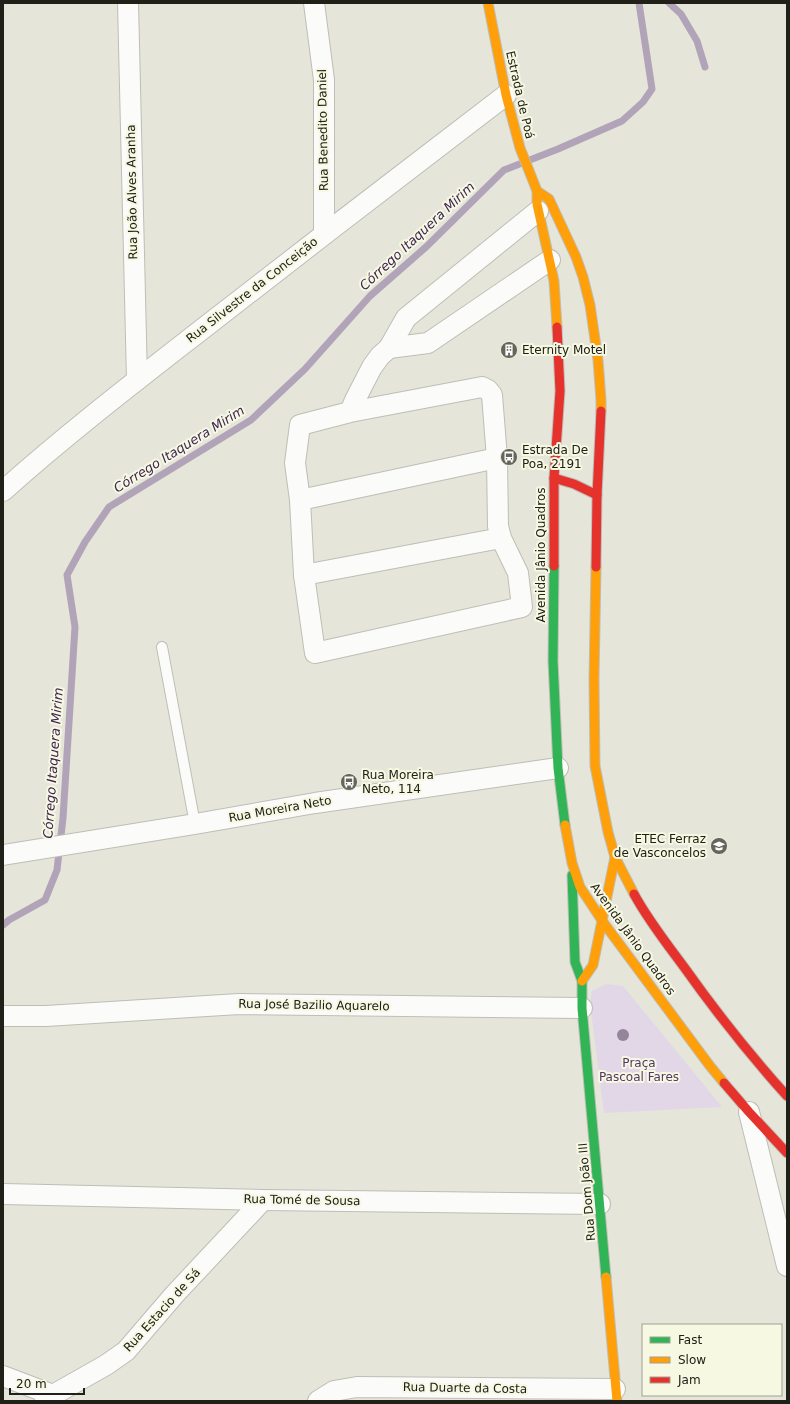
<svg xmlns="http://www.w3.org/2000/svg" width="790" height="1404" viewBox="0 0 790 1404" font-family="'DejaVu Sans',sans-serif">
	<rect width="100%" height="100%" fill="#e5e5da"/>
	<path fill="#e2d7e6" d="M 606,984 L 623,986 L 722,1107 L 604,1113 L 590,1003 L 592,991 Z"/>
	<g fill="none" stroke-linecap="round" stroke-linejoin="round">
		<g stroke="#b1a4b9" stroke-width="7">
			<path d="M 669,3 L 681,14 L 697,41 L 705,67"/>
			<path d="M 3,925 L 9,920 L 45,900 L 57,870 L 63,818 L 75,627 L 67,575 L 85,542 L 109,507 L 251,420 L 305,369 L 370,296 L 426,247 L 504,170 L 558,149 L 622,121 L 643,102 L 652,89 L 639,3"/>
		</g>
		<g stroke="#bebeb6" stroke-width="12">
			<path id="lane" d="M 162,647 L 195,824"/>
		</g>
		<g stroke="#bebeb6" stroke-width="22">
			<g id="street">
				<path d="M 128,3 L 137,380"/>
				<path d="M 314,3 L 324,80 L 324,234"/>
				<path d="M 389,348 L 428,343 L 550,260"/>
				<path d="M 350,412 L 482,387 L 488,390 L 492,395 L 497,458 L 498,526 L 501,538 L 518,573 L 522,607 L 315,653 L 304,575 L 300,500 L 295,463 L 300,425 L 350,412 L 355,400 L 372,367 L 380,356 L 389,348 L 406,318 L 538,211"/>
				<path d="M 3,491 C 68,433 137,380 205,327 C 305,249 405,172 506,95"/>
				<path d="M 300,500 L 497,458"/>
				<path d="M 304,575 L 501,538"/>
				<path d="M 3,855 L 195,824 L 315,803 L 558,768"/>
				<path d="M 3,1016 L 46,1016 L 239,1004 L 582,1008"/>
				<path d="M 749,1112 L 787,1266"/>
				<path d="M 3,1194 L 263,1200 L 600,1204"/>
				<path d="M 3,1376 L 53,1395"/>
				<path d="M 45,1401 L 53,1395 L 106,1365 L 126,1351 L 175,1294 L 263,1200"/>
				<path d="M 318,1401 L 334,1391 L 357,1387 L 615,1389"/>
			</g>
		</g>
		<g stroke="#bebeb6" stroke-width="11">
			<g id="fast">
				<path d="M 554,566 L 553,661 L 558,768 L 565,825"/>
				<path d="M 572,875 L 575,962 L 582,981 L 582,1008 L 606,1277"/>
			</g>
		</g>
		<g stroke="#bebeb6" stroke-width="11">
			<g id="slow">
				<path d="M 488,3 L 506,95 L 520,148 L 537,191 L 537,204 L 554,281 L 557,327"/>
				<path d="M 537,191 L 549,199 L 576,257 L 583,277 L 590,305 L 598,360 L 601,400 L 601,411"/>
				<path d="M 596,567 L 594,679 L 595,766 L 608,832 L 615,857 L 634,894"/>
				<path d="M 565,825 L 572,863 L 580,887 L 603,922 L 710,1066 L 724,1083"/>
				<path d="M 582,981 L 593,965 L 615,857"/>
				<path d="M 606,1277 L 617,1401"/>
			</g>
		</g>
		<g stroke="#bebeb6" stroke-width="11">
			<g id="jam">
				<path d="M 554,478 L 574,484 L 597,495"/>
				<path d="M 554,566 L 554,478 L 560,391 L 557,327"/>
				<path d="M 596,567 L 597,495 L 601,411"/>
				<path d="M 634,894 C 648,920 667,944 684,967 C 716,1012 750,1055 787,1096"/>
				<path d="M 724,1083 L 749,1112 L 787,1153"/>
			</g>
		</g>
		<use href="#lane" stroke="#fbfbf9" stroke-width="10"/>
		<use href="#street" stroke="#fbfbf9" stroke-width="20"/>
		<use href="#fast" stroke="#30b455" stroke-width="9"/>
		<use href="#slow" stroke="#ff9f0a" stroke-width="9"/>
		<use href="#jam" stroke="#e5322d" stroke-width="9"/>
	</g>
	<circle fill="#94859a" cx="623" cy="1035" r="6"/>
	<defs>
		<g id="building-disc" transform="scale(0.9)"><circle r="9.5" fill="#65655c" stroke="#f6f8e2"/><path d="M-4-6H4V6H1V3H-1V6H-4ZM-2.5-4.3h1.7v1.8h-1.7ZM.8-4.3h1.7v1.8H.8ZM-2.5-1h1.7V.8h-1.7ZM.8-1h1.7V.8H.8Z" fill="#fff"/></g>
		<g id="bus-disc" transform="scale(0.9)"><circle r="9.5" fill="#65655c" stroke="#f6f8e2"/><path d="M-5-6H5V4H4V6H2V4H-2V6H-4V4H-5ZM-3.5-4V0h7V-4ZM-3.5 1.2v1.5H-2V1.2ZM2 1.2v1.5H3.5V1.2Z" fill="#fff"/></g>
		<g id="university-disc" transform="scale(0.9)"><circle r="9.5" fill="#65655c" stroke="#f6f8e2"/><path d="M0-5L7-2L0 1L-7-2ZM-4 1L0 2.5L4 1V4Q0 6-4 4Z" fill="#fff"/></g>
	</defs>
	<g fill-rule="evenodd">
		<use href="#building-disc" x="509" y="350"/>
		<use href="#bus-disc" x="509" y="457"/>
		<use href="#bus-disc" x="349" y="782"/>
		<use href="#university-disc" x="719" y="846"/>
	</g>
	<g text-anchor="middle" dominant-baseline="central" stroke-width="4" stroke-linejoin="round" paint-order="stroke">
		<g font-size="12" fill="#202018" stroke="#f6f8e2">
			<text transform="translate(520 95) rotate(77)">Estrada de Poá</text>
			<text transform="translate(323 130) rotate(-91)">Rua Benedito Daniel</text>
			<text transform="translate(132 192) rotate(-91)">Rua João Alves Aranha</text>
			<text transform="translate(252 290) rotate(-38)">Rua Silvestre da Conceição</text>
			<text transform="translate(541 555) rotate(-90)">Avenida Jânio Quadros</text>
			<text transform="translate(280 809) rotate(-10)">Rua Moreira Neto</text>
			<text transform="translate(633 939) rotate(54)">Avenida Jânio Quadros</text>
			<text transform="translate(314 1005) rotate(1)">Rua José Bazilio Aquarelo</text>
			<text transform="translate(587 1192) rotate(-95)">Rua Dom João III</text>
			<text transform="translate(302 1200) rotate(1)">Rua Tomé de Sousa</text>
			<text transform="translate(162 1310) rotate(-48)">Rua Estacio de Sá</text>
			<text transform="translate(465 1388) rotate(1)">Rua Duarte da Costa</text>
		</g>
		<g font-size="12" fill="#202018" stroke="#f6f8e2" text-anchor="start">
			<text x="522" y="350">Eternity Motel</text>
			<text x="522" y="450">Estrada De<tspan x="522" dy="14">Poa, 2191</tspan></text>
			<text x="362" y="775">Rua Moreira<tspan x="362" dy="14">Neto, 114</tspan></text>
			<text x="706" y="839" text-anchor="end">ETEC Ferraz<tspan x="706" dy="14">de Vasconcelos</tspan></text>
		</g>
		<g font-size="12" fill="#523666" stroke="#f6f8e2">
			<text x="639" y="1063">Praça<tspan x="639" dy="14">Pascoal Fares</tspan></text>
		</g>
		<g font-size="13" font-style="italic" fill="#3f2453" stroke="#f6f8e2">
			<text transform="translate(417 236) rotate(-43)">Córrego Itaquera Mirim</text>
			<text transform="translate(179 449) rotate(-32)">Córrego Itaquera Mirim</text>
			<text transform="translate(53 763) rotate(-86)">Córrego Itaquera Mirim</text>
		</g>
	</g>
	<rect width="790" height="1404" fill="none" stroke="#202018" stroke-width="8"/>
	<rect x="642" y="1324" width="140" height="72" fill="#f6f8e2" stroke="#a0a291"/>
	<rect x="650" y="1337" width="20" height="6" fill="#30b455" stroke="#a0a291"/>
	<text x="678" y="1344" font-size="12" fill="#202018">Fast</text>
	<rect x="650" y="1357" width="20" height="6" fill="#ff9f0a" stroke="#a0a291"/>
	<text x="678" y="1364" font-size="12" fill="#202018">Slow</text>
	<rect x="650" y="1377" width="20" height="6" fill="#e5322d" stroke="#a0a291"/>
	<text x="678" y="1384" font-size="12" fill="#202018">Jam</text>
	<path d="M10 1388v6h74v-6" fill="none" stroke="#202018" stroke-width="2"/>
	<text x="16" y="1388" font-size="12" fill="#202018" stroke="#f6f8e2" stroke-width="3" paint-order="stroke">20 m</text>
</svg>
